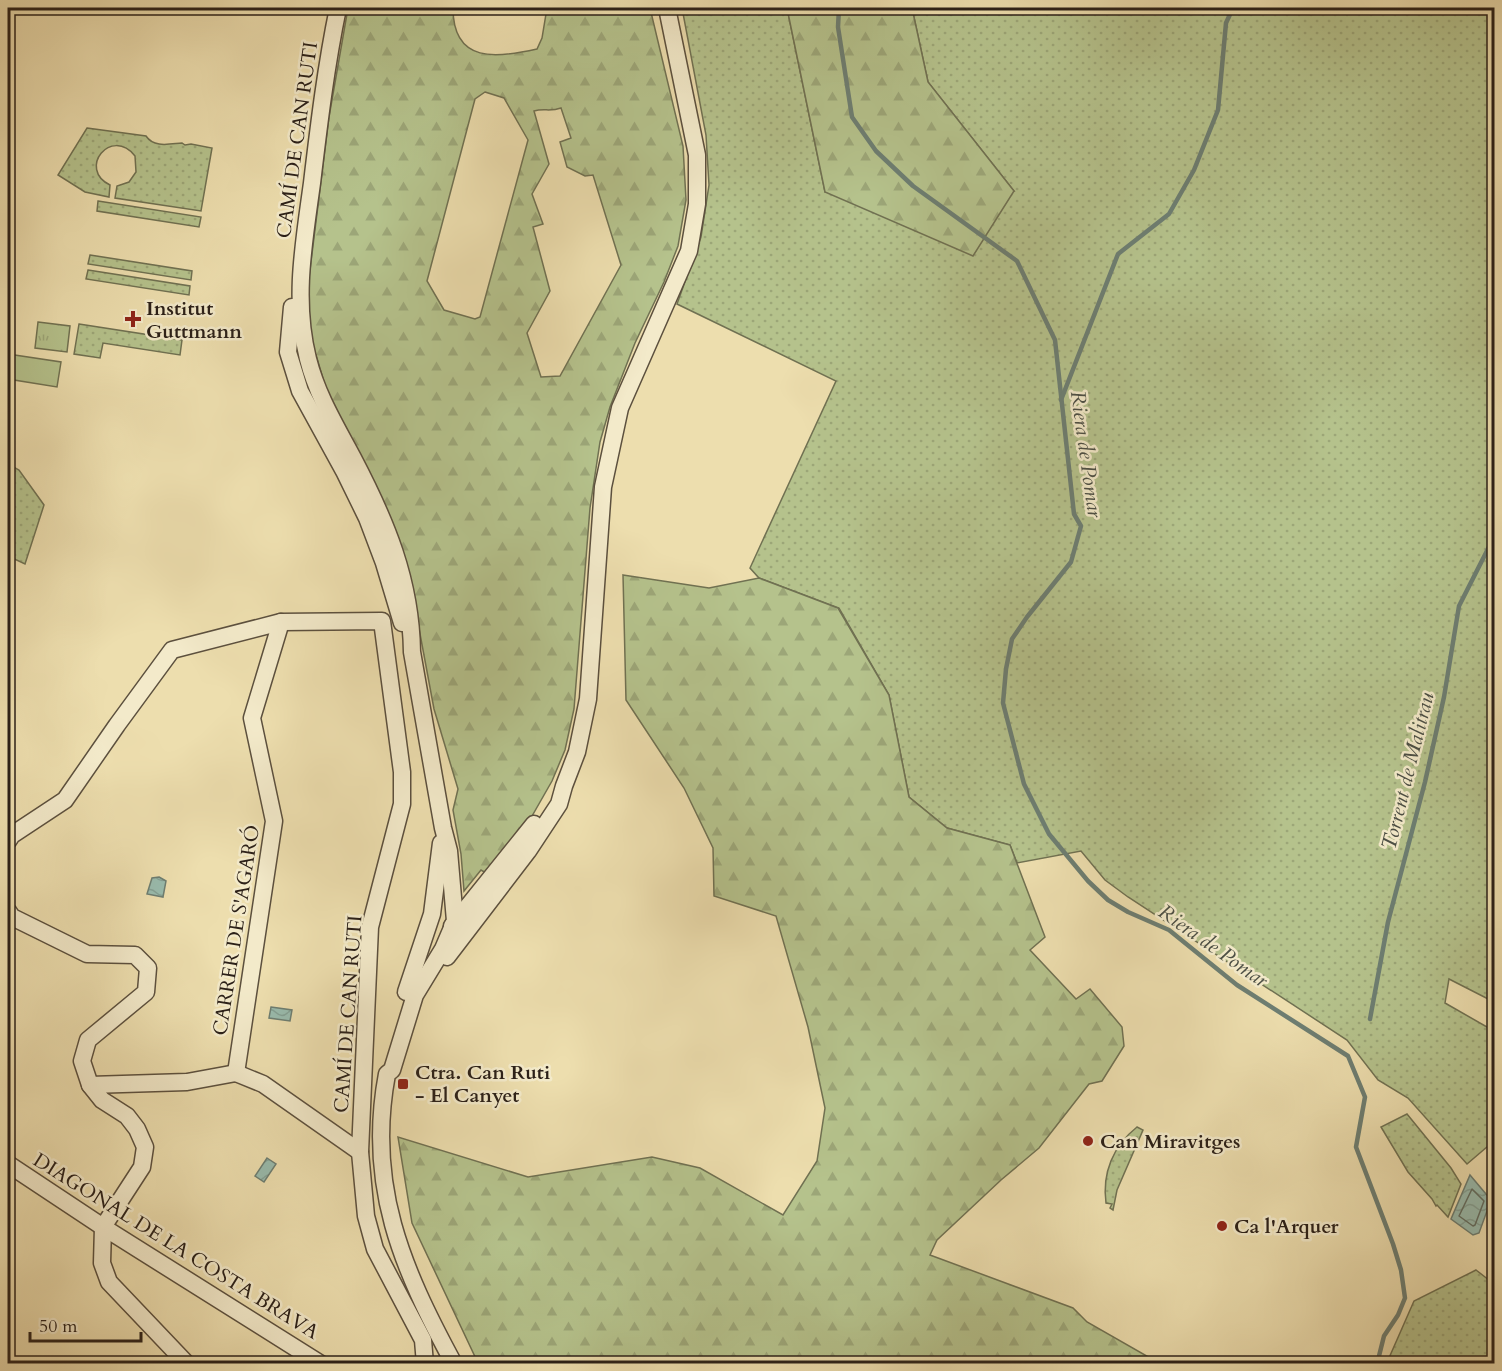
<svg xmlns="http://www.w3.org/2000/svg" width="1502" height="1371" viewBox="0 0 1502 1371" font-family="Cardo,serif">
	<defs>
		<pattern id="grass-dots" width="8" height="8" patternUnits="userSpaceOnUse" patternTransform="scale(1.5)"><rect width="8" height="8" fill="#b5c28c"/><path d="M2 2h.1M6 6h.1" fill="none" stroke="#9ca678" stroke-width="1.8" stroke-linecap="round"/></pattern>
		<pattern id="forest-firs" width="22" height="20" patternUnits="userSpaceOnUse" patternTransform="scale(1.5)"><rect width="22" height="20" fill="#b5c28c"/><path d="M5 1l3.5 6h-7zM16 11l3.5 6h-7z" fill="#9ca678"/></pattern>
		<pattern id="park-tufts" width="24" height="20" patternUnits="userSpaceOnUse" patternTransform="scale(1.5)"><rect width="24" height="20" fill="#b5c28c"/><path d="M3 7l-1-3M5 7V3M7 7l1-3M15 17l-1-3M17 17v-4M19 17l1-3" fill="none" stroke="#9ca678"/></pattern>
		<pattern id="water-waves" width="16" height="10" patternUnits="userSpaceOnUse" patternTransform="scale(1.5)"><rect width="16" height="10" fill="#99bcae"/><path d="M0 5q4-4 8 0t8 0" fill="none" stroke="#84a195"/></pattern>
	</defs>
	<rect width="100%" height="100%" fill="#eddeae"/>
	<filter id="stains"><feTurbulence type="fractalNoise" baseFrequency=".00333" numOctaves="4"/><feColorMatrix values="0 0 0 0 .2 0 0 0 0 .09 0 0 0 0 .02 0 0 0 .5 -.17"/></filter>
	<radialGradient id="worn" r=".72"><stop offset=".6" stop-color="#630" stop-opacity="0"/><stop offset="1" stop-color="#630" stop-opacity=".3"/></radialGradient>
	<g fill="url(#grass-dots)" stroke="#707152" stroke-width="1.5">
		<path d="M 682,8 L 787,8 L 825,192 L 1014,191 L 928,82 L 912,8 L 1494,8 L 1494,1002 L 1449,979 L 1445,1003 L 1494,1031 L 1494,1141 L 1467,1164 L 1408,1098 L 1378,1080 L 1347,1040 L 1128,897 L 1105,880 L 1081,851 L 1017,863 L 1010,845 L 947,828 L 909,797 L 889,695 L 839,608 L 759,578 L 750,568 L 836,381 L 677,304 L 701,237 L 709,185 L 706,135 Z"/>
		<path d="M 87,128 L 146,136 C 154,148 169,144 182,143 L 185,145 L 191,144 L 212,148 L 201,211 L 115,198 L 117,186 L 129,182 L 136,172 L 135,156 C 111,126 77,169 110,185 L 109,197 L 85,192 L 58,175 Z"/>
		<path d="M 98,201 L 201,217 L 199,227 L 97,211 Z"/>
		<path d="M 90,255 L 192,271 L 191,280 L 88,264 Z"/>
		<path d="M 88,270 L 190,286 L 189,295 L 86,279 Z"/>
		<path d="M 79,324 L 182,340 L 180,355 L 103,343 L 100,358 L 74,354 Z"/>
		<path d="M 8,464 L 19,470 L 44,505 L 25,564 L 8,556 Z"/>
		<path d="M 1407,1114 L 1451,1168 L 1461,1184 L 1448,1217 L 1437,1205 L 1436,1206 L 1432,1199 L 1408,1172 L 1381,1127 Z"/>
		<path d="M 1137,1127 L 1143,1130 L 1117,1190 L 1113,1210 L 1110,1208 L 1112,1204 L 1106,1203 C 1102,1173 1113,1146 1137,1127 Z"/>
		<path d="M 1476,1270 L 1494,1284 L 1494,1363 L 1388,1363 L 1389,1358 L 1414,1301 Z"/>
	</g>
	<g fill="url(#forest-firs)" stroke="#707152" stroke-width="1.5" fill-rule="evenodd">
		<path d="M 348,8 L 453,8 C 453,64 497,58 537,49 L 542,38 L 547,8 L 650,8 L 683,146 L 686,200 L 678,246 L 664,282 L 635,343 L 610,407 L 600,442 L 590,508 L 574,709 L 565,750 L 552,781 L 524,830 L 486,873 L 481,870 L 464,891 L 461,854 L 453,810 L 458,789 L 434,709 L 418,623 L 321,387 L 324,382 L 316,355 L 312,356 L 305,310 L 329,117 ZM 485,92 L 504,98 L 528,140 L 480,317 L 475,319 L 444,310 L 427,281 L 475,99 ZM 561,108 L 571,138 L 560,142 L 567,167 L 585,176 L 593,175 L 621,265 L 560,376 L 541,377 L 527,333 L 550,291 L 533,227 L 543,224 L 532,194 L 549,164 L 534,111 C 544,108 550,112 561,108 Z"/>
		<path d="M 787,8 L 912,8 L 928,82 L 1014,191 L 973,256 L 825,192 Z"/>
		<path d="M 623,575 L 709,588 L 759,578 L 838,608 L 889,695 L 909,797 L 947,828 L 1010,845 L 1045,937 L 1030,950 L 1076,999 L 1090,989 L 1122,1027 L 1124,1046 L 1102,1081 L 1089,1084 L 1039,1148 L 1001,1180 L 937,1240 L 930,1255 L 1073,1308 L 1087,1322 L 1159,1363 L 478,1363 L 412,1223 L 398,1137 L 528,1177 L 652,1157 L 700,1168 L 783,1215 L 817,1161 L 825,1108 L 808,1027 L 776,916 L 714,896 L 713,848 L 684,788 L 626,700 Z"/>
	</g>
	<path fill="url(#park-tufts)" stroke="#707152" stroke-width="1.5" d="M 38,322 L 70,326 L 67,352 L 35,348 Z"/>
	<path fill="#b5c28c" stroke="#707152" stroke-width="1.5" d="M 8,354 L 61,362 L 57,387 L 8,379 Z"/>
	<g fill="url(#water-waves)" stroke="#6d7e72" stroke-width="1.5">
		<path d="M 159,877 L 166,881 L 163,897 L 147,894 L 152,878 Z"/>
		<path d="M 271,1007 L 292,1010 L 290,1021 L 269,1018 Z"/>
		<path d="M 267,1158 L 276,1164 L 264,1182 L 255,1176 Z"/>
		<path d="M 1470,1175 L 1491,1200 L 1479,1233 L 1473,1235 L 1451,1219 Z"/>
	</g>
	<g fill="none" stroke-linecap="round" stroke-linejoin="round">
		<path stroke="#626e63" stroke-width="1.5" d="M 1472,1189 L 1484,1201 L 1475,1225 L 1473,1226 L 1459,1216 Z"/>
		<g stroke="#6d7e72" stroke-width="4.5">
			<path d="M 839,8 L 838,27 L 852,117 L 876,151 L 913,186 L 1017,261 L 1055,340 L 1074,514 L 1081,526 L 1071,562 L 1027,617 L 1012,639 L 1006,669 L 1003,703 L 1024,784 L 1049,834 L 1088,881 L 1108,900 L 1128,912 L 1169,930 L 1237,985 L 1348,1056 L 1365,1097 L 1356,1147 L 1393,1244 L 1401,1270 L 1405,1298 L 1398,1315 L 1384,1336 L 1377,1364"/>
			<path d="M 1061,400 L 1118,254 L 1169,214 L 1194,170 L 1218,110 L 1226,23 L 1233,8"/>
			<path d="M 1370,1019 L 1388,922 L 1425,782 L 1444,697 L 1459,606 L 1494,537"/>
		</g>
		<g stroke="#5c503e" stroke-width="19">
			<g id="minor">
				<path d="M 338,8 C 326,66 319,124 312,183 C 304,242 293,300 308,359 C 317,395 336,426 353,458 C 386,521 411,580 412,652 L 443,828 L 449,851 L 455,921 L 443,949 L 415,995 L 392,1070 L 387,1074 C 366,1185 402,1268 454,1364"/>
				<path d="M 292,307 L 288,352 L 300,391 L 345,473 L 367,518 L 384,563 L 402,623"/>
				<path d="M 8,841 L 12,835 L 65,800 L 117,725 L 172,650 L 281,622 L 382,621 L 402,772 L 402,804 L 370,927 L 360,1152 L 366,1216 L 375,1249 L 423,1340 L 425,1364"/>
				<path d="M 8,911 L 12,917 L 87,954 L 135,955 L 148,968 L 146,992 L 88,1040 L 82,1061 L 90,1085 L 102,1100 L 127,1116 L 137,1129 L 145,1147 L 142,1167 L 103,1227 L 102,1263 L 109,1282 L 187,1364"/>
				<path d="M 452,926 L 534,824"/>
				<path d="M 447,957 L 528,851 L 559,804 L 564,786 L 577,752 L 588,699 L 603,487 L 620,408 L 689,251 L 697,204 L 697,155 L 667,8"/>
				<path d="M 406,992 L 432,914 L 441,843"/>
				<path d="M 236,1073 L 274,821 L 252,718 L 281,622"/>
				<path d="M 236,1073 L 263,1084 L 360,1152"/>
				<path d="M 90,1085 L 187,1082 L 236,1073"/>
				<path d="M 8,1164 L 103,1227 L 321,1364"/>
			</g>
		</g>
		<use href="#minor" stroke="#f3eaca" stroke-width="16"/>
	</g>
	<g fill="#8f2418" stroke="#f3eaca" stroke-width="2">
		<path d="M130 310h6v6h6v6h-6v6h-6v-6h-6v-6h6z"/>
		<rect x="397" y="1078" width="12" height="12" rx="3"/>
		<circle cx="1088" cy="1141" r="6"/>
		<circle cx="1222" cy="1226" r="6"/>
	</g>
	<g text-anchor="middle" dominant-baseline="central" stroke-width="5" stroke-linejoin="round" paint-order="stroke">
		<g font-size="20" fill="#2b2018" stroke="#f3eaca">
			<text transform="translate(297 140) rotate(-82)">CAMÍ DE CAN RUTI</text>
			<text transform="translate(236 931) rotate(-81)">CARRER DE S'AGARÓ</text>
			<text transform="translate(348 1014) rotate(-86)">CAMÍ DE CAN RUTI</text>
			<text transform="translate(176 1246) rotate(32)">DIAGONAL DE LA COSTA BRAVA</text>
		</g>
		<g font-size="20" font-weight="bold" fill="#2b2018" stroke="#f3eaca" text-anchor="start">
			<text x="146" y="308">Institut<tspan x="146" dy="23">Guttmann</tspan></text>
			<text x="415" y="1072">Ctra. Can Ruti<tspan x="415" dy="23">- El Canyet</tspan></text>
			<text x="1100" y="1141">Can Miravitges</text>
			<text x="1234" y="1226">Ca l'Arquer</text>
		</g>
		<g font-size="21" font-style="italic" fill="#4c4f45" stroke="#f3eaca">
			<text transform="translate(1086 454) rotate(82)">Riera de Pomar</text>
			<text transform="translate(1408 771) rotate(-76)">Torrent de Malitrau</text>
			<text transform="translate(1213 946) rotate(35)">Riera de Pomar</text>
		</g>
	</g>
	<rect width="1502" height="1371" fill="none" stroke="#eddeae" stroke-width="30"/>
	<rect x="9" y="9" width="1484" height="1353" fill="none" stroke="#2b2018" stroke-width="3"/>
	<rect x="15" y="15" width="1472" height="1341" fill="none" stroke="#2b2018" stroke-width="1.5"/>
	<path d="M30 1332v9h111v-9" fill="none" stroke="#2b2018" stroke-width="3"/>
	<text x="39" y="1332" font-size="18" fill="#2b2018" stroke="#f3eaca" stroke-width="4.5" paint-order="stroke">50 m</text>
	<rect width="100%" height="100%" filter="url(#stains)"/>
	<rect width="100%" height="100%" fill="url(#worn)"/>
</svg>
